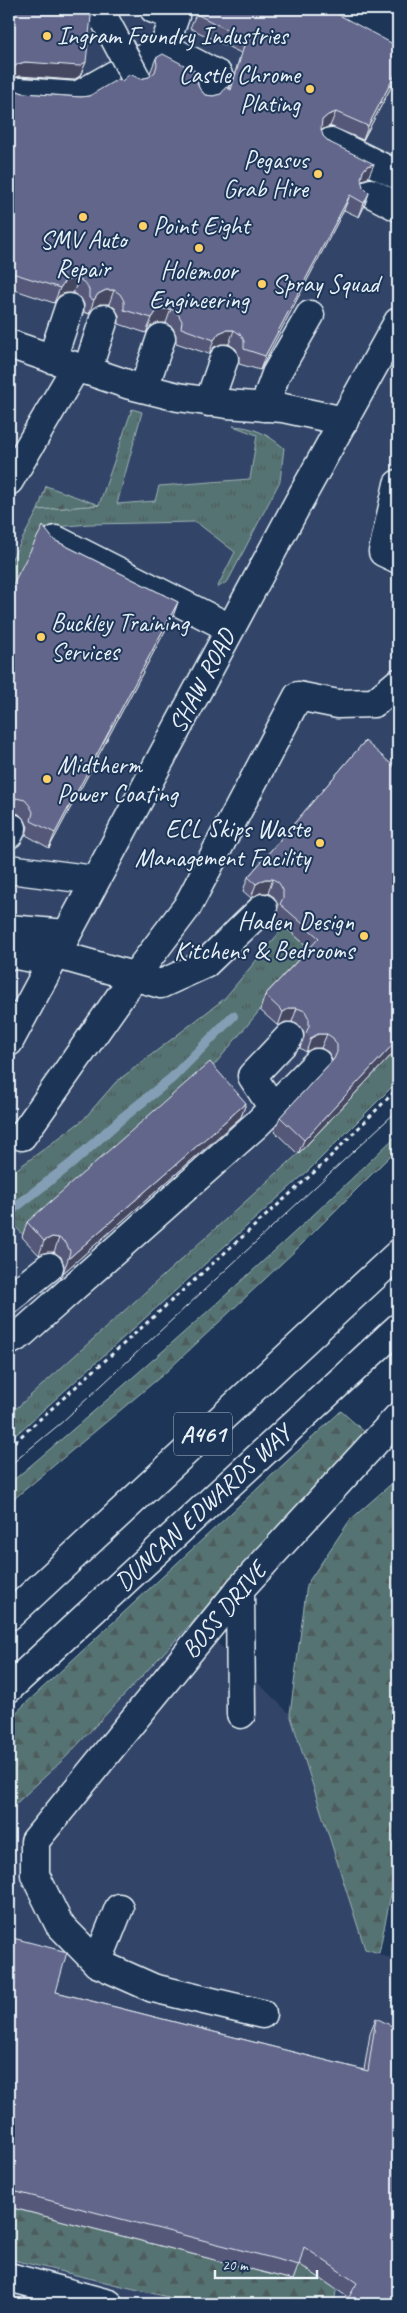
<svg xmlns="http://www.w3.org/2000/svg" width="407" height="2313" viewBox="0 0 407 2313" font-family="Caveat,sans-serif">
	<defs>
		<pattern id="grass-tufts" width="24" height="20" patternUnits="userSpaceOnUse" patternTransform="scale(1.25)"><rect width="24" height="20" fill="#557372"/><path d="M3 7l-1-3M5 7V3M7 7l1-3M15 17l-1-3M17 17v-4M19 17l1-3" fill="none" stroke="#4d5b5c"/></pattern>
		<pattern id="forest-firs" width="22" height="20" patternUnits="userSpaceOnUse" patternTransform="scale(1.25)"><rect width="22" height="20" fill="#557372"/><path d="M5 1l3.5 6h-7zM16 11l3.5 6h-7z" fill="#4d5b5c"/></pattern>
	</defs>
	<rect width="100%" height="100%" fill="#1d3557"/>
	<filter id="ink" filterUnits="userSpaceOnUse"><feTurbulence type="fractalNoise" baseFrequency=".02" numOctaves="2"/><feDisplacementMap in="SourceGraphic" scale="10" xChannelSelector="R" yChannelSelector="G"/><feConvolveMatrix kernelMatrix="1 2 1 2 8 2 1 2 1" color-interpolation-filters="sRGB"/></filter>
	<g filter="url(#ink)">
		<g fill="#324467">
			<path d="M 9,9 L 350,9 L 343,33 L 398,64 L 398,1048 L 298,1154 L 9,1415 Z"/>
			<path d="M 194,1620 L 290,1714 L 365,1949 L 398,1961 L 398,2304 L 334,2304 L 343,2249 L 293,2280 L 9,2207 L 9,1810 L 66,1757 Z"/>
			<path d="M 9,2259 L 197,2304 L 9,2304 Z"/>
		</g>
		<g fill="url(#grass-tufts)" stroke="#9eb2b5">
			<path d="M 132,409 L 142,412 L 117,504 L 155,501 L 159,486 L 250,479 L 257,435 L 233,426 C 254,427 267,434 284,448 L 280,481 L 228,581 L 217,588 L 235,552 L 196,522 L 89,524 L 46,528 L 9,596 L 9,564 L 38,510 L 99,505 Z"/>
			<path d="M 398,862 L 260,1010 L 205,1076 L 23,1235 L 16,1227 L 9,1234 L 9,1175 L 83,1120 L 116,1082 L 224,999 L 284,927 Z"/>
			<path d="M 398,1048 L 398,1081 L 309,1170 L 9,1441 L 9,1415 L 298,1154 Z"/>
		</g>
		<g fill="url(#forest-firs)" stroke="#9eb2b5">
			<path d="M 46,486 L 99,505 L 38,510 Z"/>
			<path d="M 398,1134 L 398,1148 L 299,1247 L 165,1373 L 9,1503 L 9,1484 C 142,1371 273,1256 398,1134 Z"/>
			<path d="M 341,1411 L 368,1435 L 66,1757 L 9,1810 L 9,1719 Z"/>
			<path d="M 398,1478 L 398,1860 L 379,1953 L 365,1949 L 290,1714 L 307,1584 L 350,1520 Z"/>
			<path d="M 9,2207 L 293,2280 L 305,2237 L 343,2248 L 334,2304 L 197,2304 L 9,2259 Z"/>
		</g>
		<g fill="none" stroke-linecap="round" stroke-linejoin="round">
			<path stroke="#849eb5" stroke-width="10" d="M 9,1212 L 71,1164 L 121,1119 L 172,1078 L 233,1016"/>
			<g stroke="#e8f1f8" stroke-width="31">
				<g id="minor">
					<path d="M 164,47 L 218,75 L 207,95"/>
					<path d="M 19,92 L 77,96 L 164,47 L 175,16 L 154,9"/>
					<path d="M 331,142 L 398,175"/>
					<path d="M 371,193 L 398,207"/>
					<path d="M 9,344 L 130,385 L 178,397 L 227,404 L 283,408 L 344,421"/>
					<path d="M 52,359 L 69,308"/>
					<path d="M 87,371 L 104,319"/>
					<path d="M 144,388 L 161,338"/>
					<path d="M 209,402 L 224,359"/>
					<path d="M 264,407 L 276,374 L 310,315"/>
					<path d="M 9,481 L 76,367"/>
					<path d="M 398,484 L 383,552 L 398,559"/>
					<path d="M 56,540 L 230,628"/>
					<path d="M 9,834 L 12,828"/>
					<path d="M 9,869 L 95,880"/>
					<path d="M 9,929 L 66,934"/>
					<path d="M 9,954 L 51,961"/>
					<path d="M 55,954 L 161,984 L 205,964 L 263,908"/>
					<path d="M 9,1042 L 298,503 L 398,322"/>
					<path d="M 273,1108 L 252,1076 L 289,1037"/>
					<path d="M 22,1136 L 134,977 L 187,907 L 298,696 L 338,704 L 374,703 L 398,683"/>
					<path d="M 9,1299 L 49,1267"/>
					<path d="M 9,1341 L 20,1335 L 257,1124 L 317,1063"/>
					<path d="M 240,1589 L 241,1714"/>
					<path d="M 97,1963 L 119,1908"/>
					<path d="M 262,2014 L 153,1988 L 97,1963 L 59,1924 L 35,1875 L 35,1841 L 240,1589 L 398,1417"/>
					<path d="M 9,2277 L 109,2304"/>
				</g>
			</g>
			<g stroke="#e8f1f8" stroke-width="31">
				<g id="highway">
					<path d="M 9,1616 L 398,1254"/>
					<path d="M 9,1688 L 398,1328"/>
				</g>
			</g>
			<path stroke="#e8f1f8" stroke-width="3" stroke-dasharray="4 4" stroke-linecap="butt" d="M 9,1447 L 321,1166 L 398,1088"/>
			<use href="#minor" stroke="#1d3557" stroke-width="28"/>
			<use href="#highway" stroke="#1d3557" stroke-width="28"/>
			<path stroke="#e8f1f8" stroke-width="1" d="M 9,1466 L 61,1423 L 398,1110"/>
			<g stroke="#e8f1f8" stroke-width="31" stroke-linecap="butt">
				<path id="minor-bridge" d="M 106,22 L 136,78"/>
			</g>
			<use href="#minor-bridge" stroke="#1d3557" stroke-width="28"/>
		</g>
		<g fill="#545878" stroke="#e8f1f8">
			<path d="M 9,9 L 86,62 L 80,76 L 73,80 L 20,76 L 13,78 L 9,80 L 10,84 L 15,90 L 23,93 L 81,97 L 89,96 L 122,81 L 140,79 L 149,77 L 151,75 L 150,73 L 156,58 L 197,81 L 199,88 L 205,95 L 213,96 L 221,94 L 230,89 L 241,53 L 190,28 L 196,14 L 190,11 L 188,9 L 328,9 L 398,74 L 363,140 L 330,126 L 323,129 L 321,131 L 323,136 L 368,178 L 361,181 L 363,187 L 369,193 L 364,207 L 359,217 L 344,210 L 260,370 L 239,364 L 239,356 L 236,349 L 229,344 L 221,344 L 214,347 L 209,354 L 176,343 L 176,335 L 173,328 L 166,323 L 158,323 L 151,326 L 146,333 L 119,324 L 119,315 L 115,308 L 109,304 L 100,304 L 93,308 L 89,314 L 84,312 L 84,304 L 81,298 L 73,293 L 65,293 L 59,296 L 54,303 L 9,288 Z"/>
			<path d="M 54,540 L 178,602 L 173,616 L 49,848 L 26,835 L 28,827 L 25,820 L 19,814 L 11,812 L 9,813 L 9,592 Z"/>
			<path d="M 365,741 L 398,1048 L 298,1154 L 274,1131 L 280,1117 L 332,1061 L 332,1059 L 328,1052 L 321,1048 L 313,1048 L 306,1052 L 300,1048 L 304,1037 L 304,1033 L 299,1025 L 292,1022 L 285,1022 L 278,1026 L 260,1010 L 265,995 L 309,948 L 275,918 L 278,908 L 278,905 L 274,897 L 268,893 L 260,893 L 251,898 L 243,891 L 248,877 Z"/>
			<path d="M 246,1103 L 241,1117 L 63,1273 L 64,1265 L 61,1257 L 54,1252 L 47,1252 L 39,1255 L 22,1237 L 27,1222 Z"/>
			<path d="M 9,1937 L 56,1992 L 364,2070 L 370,2034 L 376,2018 L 398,2304 L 349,2298 L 299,2264 L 293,2280 L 9,2207 Z"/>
		</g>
		<g fill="#454761" stroke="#e8f1f8">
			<path d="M 25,62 L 86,62 L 80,76 L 73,80 L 20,76 L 13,78 L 9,81 L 9,76 L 12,69 L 18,64 Z"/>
			<path d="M 398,69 L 398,74 L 363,140 L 368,126 Z"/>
			<path d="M 336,112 L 330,126 L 323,129 L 317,135 L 322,120 L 328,115 Z"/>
			<path d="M 374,164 L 368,178 L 362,180 L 357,185 L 363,171 L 367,166 Z"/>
			<path d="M 369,193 L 364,207 L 359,217 L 364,203 Z"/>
			<path d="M 350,195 L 344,210 L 260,370 L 265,356 Z"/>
			<path d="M 71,279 L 79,279 L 73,293 L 65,293 L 59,296 L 54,303 L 60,288 L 64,282 Z"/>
			<path d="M 106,290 L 114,290 L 109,304 L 100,304 L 93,308 L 89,314 L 94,300 L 98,294 Z"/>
			<path d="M 163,309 L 171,309 L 166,323 L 158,323 L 151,326 L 146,333 L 152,318 L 156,312 Z"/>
			<path d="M 226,330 L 234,330 L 229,344 L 221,344 L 214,347 L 209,354 L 214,340 L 219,333 Z"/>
			<path d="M 178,602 L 173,616 L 49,848 L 55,833 Z"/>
			<path d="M 16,798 L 11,812 L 9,813 L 9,801 Z"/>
			<path d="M 265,879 L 273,879 L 268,893 L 260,893 L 251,898 L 256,884 Z"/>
			<path d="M 290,1008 L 297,1008 L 292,1022 L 285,1022 L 278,1026 L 283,1012 Z"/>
			<path d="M 318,1034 L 327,1034 L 321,1048 L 313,1048 L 306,1052 L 311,1038 Z"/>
			<path d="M 398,1039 L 398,1048 L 298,1154 L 304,1140 Z"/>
			<path d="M 246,1103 L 241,1117 L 63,1273 L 68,1259 Z"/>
			<path d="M 52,1237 L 59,1238 L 54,1252 L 47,1252 L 39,1255 L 44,1241 Z"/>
		</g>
		<g fill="#62668b" stroke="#e8f1f8">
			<path d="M 9,9 L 78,9 L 91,16 L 86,62 L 79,66 L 25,62 L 18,64 L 12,69 L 9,76 Z"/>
			<path d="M 198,9 L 328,9 L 395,45 L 398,39 L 398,69 L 368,126 L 336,112 L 328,115 L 322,120 L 321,129 L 323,136 L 329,142 L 374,164 L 367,166 L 363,171 L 361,179 L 363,187 L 369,193 L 364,203 L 350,195 L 265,356 L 244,349 L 244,341 L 241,335 L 234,330 L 226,330 L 219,333 L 214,340 L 181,328 L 182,321 L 178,314 L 171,309 L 163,309 L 156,312 L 152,318 L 124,310 L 124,301 L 120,294 L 114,290 L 106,290 L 98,294 L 94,300 L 89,298 L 89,290 L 86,284 L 79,279 L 71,279 L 64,282 L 60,288 L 9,272 L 9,77 L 10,84 L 15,90 L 23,93 L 81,97 L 89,96 L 118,79 L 122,81 L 130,74 L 140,79 L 149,77 L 155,72 L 157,65 L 156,58 L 163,54 L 199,73 L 197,81 L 199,88 L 205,95 L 213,96 L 221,94 L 226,87 L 231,90 L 246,39 L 196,14 Z"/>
			<path d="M 43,526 L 54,540 L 178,602 L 55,833 L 31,821 L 33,812 L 30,806 L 25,800 L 16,798 L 9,801 L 9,592 Z"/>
			<path d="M 365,741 L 398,770 L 398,787 L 396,790 L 398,792 L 398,1039 L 304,1140 L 280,1117 L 334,1059 L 337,1052 L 337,1045 L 333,1038 L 327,1034 L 318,1034 L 311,1038 L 306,1033 L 309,1026 L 309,1019 L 305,1011 L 297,1008 L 290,1008 L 283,1012 L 265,995 L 319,938 L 280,904 L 283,898 L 283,890 L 279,883 L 273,879 L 265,879 L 256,884 L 248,877 Z"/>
			<path d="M 210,1062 L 246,1103 L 68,1259 L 70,1251 L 66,1243 L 59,1238 L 52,1237 L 44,1241 L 27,1222 Z"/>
			<path d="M 9,1937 L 67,1952 L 56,1992 L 368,2071 L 376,2018 L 398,2029 L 398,2304 L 345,2304 L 357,2283 L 304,2247 L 299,2265 L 9,2190 Z"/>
		</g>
	</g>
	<g fill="#ffd166" stroke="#1d3557" stroke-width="2">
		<circle cx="47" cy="36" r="5"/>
		<circle cx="310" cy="89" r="5"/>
		<circle cx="318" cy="174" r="5"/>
		<circle cx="83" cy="217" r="5"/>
		<circle cx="143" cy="226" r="5"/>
		<circle cx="199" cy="248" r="5"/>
		<circle cx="262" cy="284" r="5"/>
		<circle cx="41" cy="637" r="5"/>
		<circle cx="47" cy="779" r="5"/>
		<circle cx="320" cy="843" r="5"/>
		<circle cx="364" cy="936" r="5"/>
	</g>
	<g text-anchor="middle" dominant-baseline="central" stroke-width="4" stroke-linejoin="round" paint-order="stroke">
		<rect fill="#1d3557" stroke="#abb9c8" stroke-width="1" x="174" y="1412.5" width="58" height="43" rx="4"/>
		<g font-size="24" font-weight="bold" fill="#e8f1f8">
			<text x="203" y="1434">A461</text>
		</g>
		<g font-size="25" fill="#e8f1f8" stroke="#1d3557" text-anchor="start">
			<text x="57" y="36">Ingram Foundry Industries</text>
			<text x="300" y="75" text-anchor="end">Castle Chrome<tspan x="300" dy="29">Plating</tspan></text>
			<text x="308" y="160" text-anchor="end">Pegasus<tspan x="308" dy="29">Grab Hire</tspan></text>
			<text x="153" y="226">Point Eight</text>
			<text x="83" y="240" text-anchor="middle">SMV Auto<tspan x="83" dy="29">Repair</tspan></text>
			<text x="199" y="271" text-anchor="middle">Holemoor<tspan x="199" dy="29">Engineering</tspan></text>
			<text x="272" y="284">Spray Squad</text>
			<text x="51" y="623">Buckley Training<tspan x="51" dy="29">Services</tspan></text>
			<text x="57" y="765">Midtherm<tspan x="57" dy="29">Power Coating</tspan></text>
			<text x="310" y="829" text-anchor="end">ECL Skips Waste<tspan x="310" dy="29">Management Facility</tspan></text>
			<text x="354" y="922" text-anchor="end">Haden Design<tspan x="354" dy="29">Kitchens &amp; Bedrooms</tspan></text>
		</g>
		<g font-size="25" fill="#e8f1f8" stroke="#1d3557">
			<text transform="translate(202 681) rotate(-62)">SHAW ROAD</text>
			<text transform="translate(203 1508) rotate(-43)">DUNCAN EDWARDS WAY</text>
			<text transform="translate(224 1610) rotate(-50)">BOSS DRIVE</text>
		</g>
	</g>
	<rect width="407" height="2313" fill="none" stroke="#1d3557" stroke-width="30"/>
	<rect x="15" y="15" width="377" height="2283" fill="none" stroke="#e8f1f8" stroke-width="2" filter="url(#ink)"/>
	<path d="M215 2270v8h102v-8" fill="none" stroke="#e8f1f8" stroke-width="2.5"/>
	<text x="222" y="2270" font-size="15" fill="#e8f1f8" stroke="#1d3557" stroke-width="4" paint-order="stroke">20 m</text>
</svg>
